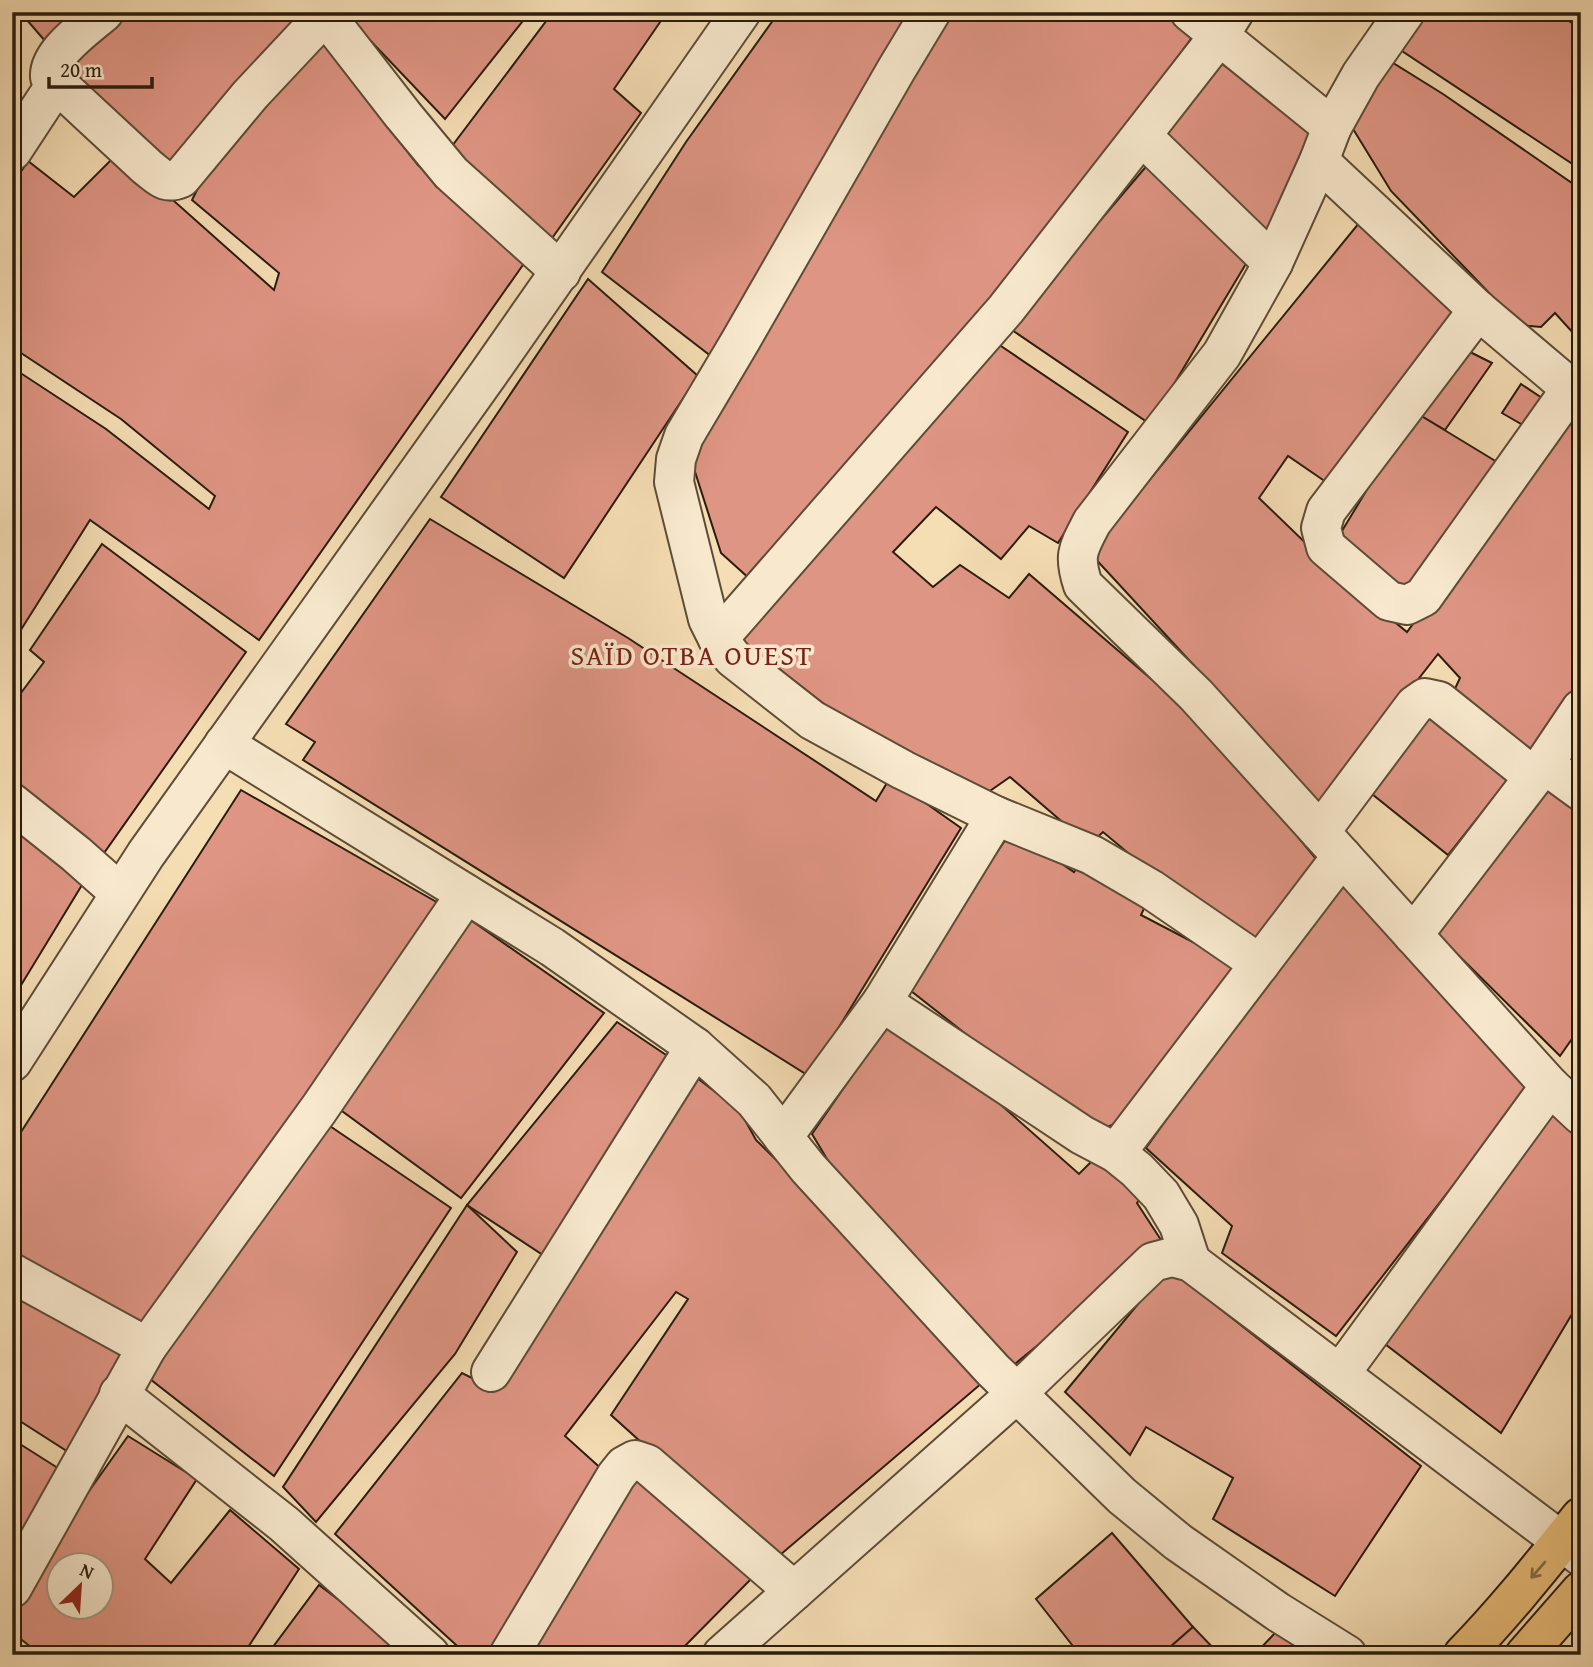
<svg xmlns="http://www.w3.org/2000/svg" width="1593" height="1667" viewBox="0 0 1593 1667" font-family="'Gentium Book Plus',serif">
	<rect width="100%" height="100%" fill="#f5ddb4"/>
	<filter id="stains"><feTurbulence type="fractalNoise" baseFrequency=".00286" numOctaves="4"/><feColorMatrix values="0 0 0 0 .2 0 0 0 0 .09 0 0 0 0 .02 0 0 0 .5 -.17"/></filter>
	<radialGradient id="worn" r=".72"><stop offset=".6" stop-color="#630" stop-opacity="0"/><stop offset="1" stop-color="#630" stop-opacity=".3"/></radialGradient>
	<g fill="#df9584" stroke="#2a1c0d" stroke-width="2" fill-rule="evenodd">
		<path d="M 20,12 L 60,12 L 74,28 L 52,49 Z"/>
		<path d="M 122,12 L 293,12 L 301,22 L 172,163 L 60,68 Z"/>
		<path d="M 343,12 L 530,12 L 445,119 Z"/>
		<path d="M 553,12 L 667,12 L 614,89 L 641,113 L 550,241 L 446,154 Z"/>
		<path d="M 779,12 L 919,12 L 716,360 L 602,272 L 686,142 Z"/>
		<path d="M 944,12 L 1178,12 L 1199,28 L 1050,230 L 751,580 L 721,553 L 689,453 Z"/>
		<path d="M 1425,12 L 1555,12 L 1581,29 L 1581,378 L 1572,371 L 1576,336 L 1555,313 L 1541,327 L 1520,325 L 1391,191 L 1350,124 L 1385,58 L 1443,94 L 1572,183 L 1580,169 L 1396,47 Z"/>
		<path d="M 326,41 L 367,100 L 418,165 L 525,262 L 259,640 L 90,520 L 12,644 L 12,382 L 19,372 L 106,429 L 209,509 L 215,496 L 121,419 L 12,347 L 12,185 L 28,161 L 74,197 L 119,152 L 274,290 L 279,273 L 192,200 L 211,162 Z"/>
		<path d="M 1215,59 L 1313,128 L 1265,235 L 1160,132 Z"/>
		<path d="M 1155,156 L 1253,252 L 1150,424 L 1009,328 Z"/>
		<path d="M 1368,212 L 1467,305 L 1326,482 L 1288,456 L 1259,498 L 1347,583 L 1407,632 L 1571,408 L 1581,416 L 1581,679 L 1526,759 L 1452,695 L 1460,678 L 1438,654 L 1316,810 L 1248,724 L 1090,553 Z"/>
		<path d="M 588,279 L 698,376 L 564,578 L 441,497 Z"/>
		<path d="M 995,342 L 1128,432 L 1058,543 L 1029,526 L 1001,559 L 936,507 L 893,552 L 933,587 L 960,565 L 1009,598 L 1029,574 L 1150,678 L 1192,709 L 1317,860 L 1253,952 L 1188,903 L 1103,832 L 1089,845 L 1010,777 L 987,793 L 910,771 L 738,637 Z"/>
		<path d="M 1468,351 L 1492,363 L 1445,430 L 1418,414 Z"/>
		<path d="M 1521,384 L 1545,400 L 1528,428 L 1502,413 Z"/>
		<path d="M 1418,414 L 1497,462 L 1401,599 L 1334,544 L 1371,483 Z"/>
		<path d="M 430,519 L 628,638 L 876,801 L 890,778 L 961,828 L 809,1076 L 303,760 L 315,742 L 286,724 Z"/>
		<path d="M 102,544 L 246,652 L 104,853 L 12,782 L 12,705 L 44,662 L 30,650 Z"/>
		<path d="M 1430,716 L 1514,772 L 1448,855 L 1372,794 Z"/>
		<path d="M 1544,784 L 1581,812 L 1581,1026 L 1560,1056 L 1433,930 Z"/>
		<path d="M 241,790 L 440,904 L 243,1193 L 141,1326 L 12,1251 L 12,1146 Z"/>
		<path d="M 12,826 L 85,880 L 12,1000 Z"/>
		<path d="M 1012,830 L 1074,872 L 1079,864 L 1147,902 L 1141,915 L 1239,966 L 1125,1119 L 1099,1131 L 1023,1079 L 906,987 Z"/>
		<path d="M 1340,876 L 1532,1084 L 1336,1336 L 1222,1253 L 1232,1226 L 1146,1148 Z"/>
		<path d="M 462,914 L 604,1013 L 461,1198 L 331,1103 Z"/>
		<path d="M 896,1012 L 1079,1174 L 1105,1148 L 1145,1192 L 1137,1203 L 1163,1243 L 1010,1368 L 845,1189 L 812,1134 Z"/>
		<path d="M 617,1022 L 675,1061 L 543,1255 L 467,1205 Z"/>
		<path d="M 692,1074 L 740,1111 L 756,1140 L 854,1237 L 982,1383 L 773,1561 L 611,1415 L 688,1299 L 676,1292 L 565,1436 L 606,1473 L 501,1655 L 467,1655 L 335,1534 L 462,1373 L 496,1390 Z"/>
		<path d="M 1556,1102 L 1581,1126 L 1581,1299 L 1501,1433 L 1385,1344 Z"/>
		<path d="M 318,1118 L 451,1208 L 274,1476 L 136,1368 Z"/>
		<path d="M 467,1205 L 517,1252 L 455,1354 L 316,1522 L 283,1487 Z"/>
		<path d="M 1168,1268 L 1421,1466 L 1335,1596 L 1213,1519 L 1233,1478 L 1146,1427 L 1130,1455 L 1065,1392 Z"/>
		<path d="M 12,1281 L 125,1348 L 73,1455 L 12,1416 Z"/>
		<path d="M 128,1436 L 197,1479 L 145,1559 L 171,1583 L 230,1510 L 299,1569 L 243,1655 L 42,1655 L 37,1652 L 12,1632 L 12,1614 L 82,1501 ZM 60,1566 L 102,1566 L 102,1608 L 60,1608 Z"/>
		<path d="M 12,1439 L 61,1470 L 12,1564 Z"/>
		<path d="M 643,1469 L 756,1574 L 676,1655 L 519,1655 Z"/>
		<path d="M 1112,1533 L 1193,1627 L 1161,1655 L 1080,1655 L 1036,1599 Z"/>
		<path d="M 319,1585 L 412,1655 L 267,1655 Z"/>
		<path d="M 1193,1627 L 1220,1655 L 1161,1655 Z"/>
		<path d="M 1277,1631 L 1307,1655 L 1254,1655 Z"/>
	</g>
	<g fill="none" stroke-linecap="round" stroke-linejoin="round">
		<g stroke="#5d4c37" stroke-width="42">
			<g id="minor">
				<path d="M 104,12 C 87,27 48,53 50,77 L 147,167 C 160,177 165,185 181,178 L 250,95 L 325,15"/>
				<path d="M 323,12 L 403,115 L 451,173 L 561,272"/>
				<path d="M 931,12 L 896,70 L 741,340 L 684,436 L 676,459 L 674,482 L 708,619 L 718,639 L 733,658 L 812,720 L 903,770 L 996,816 L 1092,855 L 1152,890 L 1260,964"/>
				<path d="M 1190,12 L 1332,127"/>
				<path d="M 1405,12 L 1361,75 L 1332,127 L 1319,161 L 1273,263 L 1222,354 L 1092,522 C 1078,549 1073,555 1083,585 L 1196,695 L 1550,1086 L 1581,1115"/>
				<path d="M 1142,136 L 1273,263"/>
				<path d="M 12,151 L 56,84"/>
				<path d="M 1319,161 L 1478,310 L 1581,397"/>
				<path d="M 1478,310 L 1326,511 L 1321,528 L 1326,547 L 1389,601 L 1407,605 L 1423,597 L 1571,389"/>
				<path d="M 718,639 L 1006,309 L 1219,36 L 1234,12"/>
				<path d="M 224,744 L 552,947 L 695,1047 L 754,1100 L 808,1168 L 993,1370 L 1122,1496 L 1178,1542 L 1278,1612 L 1347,1655"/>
				<path d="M 1544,764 L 1581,791"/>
				<path d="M 12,803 L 76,854 L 120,893"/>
				<path d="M 1320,832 L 1415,705 L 1425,698 L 1439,701 L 1534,777"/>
				<path d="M 1413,935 L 1544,764 L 1581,709"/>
				<path d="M 882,1002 L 1082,1135 L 1116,1153 L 1137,1170 L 1161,1195 L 1179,1225 L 1191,1262"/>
				<path d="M 12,1062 L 146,854 L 489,373 L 741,12"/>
				<path d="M 783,1137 L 882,1002 L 996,816"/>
				<path d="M 1116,1153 L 1342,856"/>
				<path d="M 12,1273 L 147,1347"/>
				<path d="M 491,1372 L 695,1047"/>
				<path d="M 1340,1374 L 1550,1086"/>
				<path d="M 119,1394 L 284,1524 L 430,1655"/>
				<path d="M 12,1588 L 147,1347 L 319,1109 L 466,894"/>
				<path d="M 509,1655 L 616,1476 L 624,1466 L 635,1460 L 647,1464 L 794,1591"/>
				<path d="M 722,1655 L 1017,1393 L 1153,1262 L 1172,1257 L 1191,1262 L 1581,1556"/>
			</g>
		</g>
		<g stroke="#2a1c0d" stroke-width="42">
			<g id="major">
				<path d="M 1463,1655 C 1505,1612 1543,1564 1581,1517"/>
				<path d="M 1525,1655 L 1581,1591"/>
			</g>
		</g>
		<use href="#minor" stroke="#f8e9ce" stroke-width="38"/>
		<use href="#major" stroke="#eabe7a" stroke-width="38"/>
	</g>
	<defs><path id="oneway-shaft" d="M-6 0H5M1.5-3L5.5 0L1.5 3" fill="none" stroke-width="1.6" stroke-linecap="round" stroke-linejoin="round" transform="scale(1.75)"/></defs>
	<use stroke="#8a6d44" href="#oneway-shaft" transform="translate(1538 1570) rotate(131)"/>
	<g text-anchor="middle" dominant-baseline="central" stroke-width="7" stroke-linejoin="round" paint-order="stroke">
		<g font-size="28" letter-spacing="2" fill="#7a1f14" stroke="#f8e9ce">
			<text x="692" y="654">SAÏD OTBA OUEST</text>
		</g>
	</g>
	<rect width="1593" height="1667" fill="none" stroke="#f5ddb4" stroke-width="42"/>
	<rect x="14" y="14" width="1565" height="1639" fill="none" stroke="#2a1c0d" stroke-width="3.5"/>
	<rect x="21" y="21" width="1551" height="1625" fill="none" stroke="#2a1c0d" stroke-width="2"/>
	<g transform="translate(80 1586) rotate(25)"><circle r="33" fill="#f8e9ce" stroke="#a69781" stroke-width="2"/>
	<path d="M0-5L12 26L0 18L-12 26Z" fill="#8f2418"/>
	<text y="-10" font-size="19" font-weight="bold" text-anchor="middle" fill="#2a1c0d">N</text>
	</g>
	<path d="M49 77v10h103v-10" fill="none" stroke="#2a1c0d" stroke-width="3.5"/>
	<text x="60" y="77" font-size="21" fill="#2a1c0d" stroke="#f8e9ce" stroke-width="5" paint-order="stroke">20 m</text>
	<rect width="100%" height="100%" filter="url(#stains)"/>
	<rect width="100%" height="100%" fill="url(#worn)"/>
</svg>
